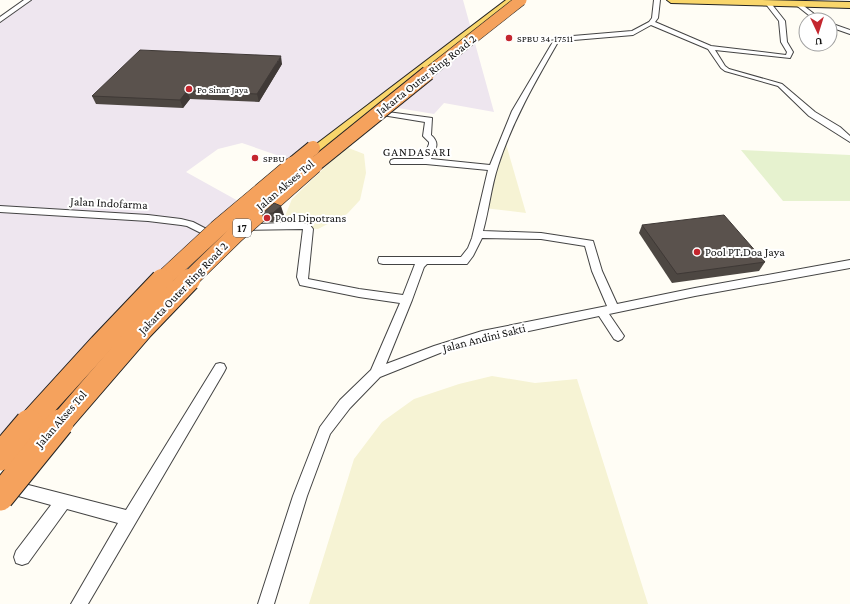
<svg xmlns="http://www.w3.org/2000/svg" width="850" height="604" viewBox="0 0 850 604" font-family="'Crimson Pro',serif">
	<rect width="100%" height="100%" fill="#fffdf5"/>
	<path fill="#eee6ef" d="M 31,0 L 463,0 L 494,112 L 444,103 L 434,114 L 368,103 L 294,161 L 242,143 L 218,149 L 186,172 L 240,202 L 0,454 L 0,23 Z"/>
	<g fill="#f6f3d4">
		<path d="M 506,144 L 526,213 L 484,208 Z"/>
		<path d="M 346,147 L 364,154 L 366,173 L 360,200 L 347,214 L 318,229 L 281,226 L 292,199 Z"/>
		<path d="M 492,376 L 535,383 L 577,379 L 648,604 L 309,604 L 354,459 L 382,422 L 414,399 L 459,384 Z"/>
	</g>
	<path fill="#e6f2cf" d="M 741,150 L 850,155 L 850,201 L 783,201 Z"/>
	<g fill="none" stroke-linecap="round" stroke-linejoin="round">
		<g stroke="#444" stroke-width="2">
			<g id="minor">
				<path d="M 24,0 L 31,0 L 0,22 L 0,17 Z"/>
				<path d="M 654,0 L 660,0 L 658,18 L 655,22 L 711,46 L 786,55 L 787,52 L 781,42 L 779,21 L 765,3 L 770,2 L 785,21 L 787,42 L 793,52 L 790,58 L 715,50 L 725,66 L 729,69 L 782,84 L 815,112 L 840,127 L 850,136 L 850,142 L 809,116 L 778,86 L 725,71 L 721,68 L 708,49 L 651,25 L 633,35 L 562,41 L 558,42 C 535,82 512,122 498,166 C 491,187 489,210 483,231 L 541,233 L 593,241 L 602,271 L 617,304 L 695,288 L 850,260 L 850,268 L 695,296 L 609,314 L 624,336 L 622,339 L 618,341 L 614,339 L 599,316 L 482,341 L 440,353 L 380,377 L 350,408 L 330,434 L 307,496 L 274,604 L 258,604 L 293,496 L 320,427 L 340,400 L 371,370 L 400,303 L 359,297 L 300,285 L 297,277 L 303,229 L 244,230 L 241,229 L 239,227 L 241,225 L 301,222 L 310,225 L 313,229 L 308,279 L 359,289 L 403,295 L 415,264 L 383,264 L 379,263 L 378,260 L 379,257 L 461,257 L 468,248 L 472,238 L 488,170 L 426,164 L 391,164 L 390,162 L 391,160 L 394,159 L 423,159 L 429,144 L 429,142 L 423,136 L 425,122 L 376,114 L 373,114 L 373,110 L 432,118 L 431,135 C 441,144 435,149 431,159 L 490,165 L 512,111 L 554,40 L 561,37 L 632,31 L 649,22 L 652,18 ZM 482,238 L 541,239 L 585,246 L 592,271 L 607,306 L 482,331 L 434,346 L 386,364 L 412,300 L 424,267 L 427,264 L 467,264 L 473,256 Z"/>
				<path d="M 796,3 L 800,3 L 822,20 L 815,20 L 796,5 Z"/>
				<path d="M 830,23 L 850,30 L 850,34 L 830,27 Z"/>
				<path d="M 0,206 L 148,215 L 181,219 L 193,222 L 216,234 L 218,236 L 213,239 L 187,226 L 181,225 L 148,221 L 0,212 Z"/>
				<path d="M 220,363 L 224,364 L 226,368 L 224,372 L 88,604 L 71,604 L 118,523 L 67,509 L 28,563 L 22,565 L 16,563 L 14,557 L 16,551 L 51,505 L 4,492 L 2,487 L 4,482 L 9,480 L 126,510 L 216,364 Z"/>
			</g>
		</g>
		<g stroke="#222" stroke-width="2">
			<g id="primary">
				<path d="M 506,0 L 515,0 L 308,164 L 298,164 L 297,161 L 298,158 Z"/>
				<path d="M 667,0 L 761,0 L 850,2 L 850,8 L 671,3 Z"/>
			</g>
		</g>
		<use href="#minor" fill="#fff" fill-rule="evenodd"/>
		<use href="#primary" fill="#f9d66b" fill-rule="evenodd"/>
		<g stroke="#222" stroke-width="12" stroke-linecap="butt">
			<path id="motorway-bridge-far4" d="M 427,74 L 521,0"/>
		</g>
		<g stroke="#222" stroke-width="16" stroke-linecap="butt">
			<g id="motorway-bridge-far3">
				<path d="M 291,166 L 313,148"/>
				<path d="M 313,166 L 428,73"/>
			</g>
		</g>
		<g stroke="#222" stroke-width="18" stroke-linecap="butt">
			<g id="motorway-bridge-far2">
				<path d="M 161,281 L 217,229 L 293,165"/>
				<path d="M 188,281 L 235,235 L 314,165"/>
			</g>
		</g>
		<g stroke="#222" stroke-width="24" stroke-linecap="butt">
			<g id="motorway-bridge-far1">
				<path d="M 28,424 L 100,345 L 162,280"/>
				<path d="M 60,424 L 142,329 L 189,280"/>
			</g>
		</g>
		<g stroke="#222" stroke-width="29" stroke-linecap="butt">
			<g id="motorway-bridge">
				<path d="M 0,457 L 29,423"/>
				<path d="M 0,497 L 60,423"/>
			</g>
		</g>
		<use href="#motorway-bridge-far4" stroke="#f5a25d" stroke-width="11"/>
		<use href="#motorway-bridge-far3" stroke="#f5a25d" stroke-width="14"/>
		<use href="#motorway-bridge-far2" stroke="#f5a25d" stroke-width="17"/>
		<use href="#motorway-bridge-far1" stroke="#f5a25d" stroke-width="22"/>
		<use href="#motorway-bridge" stroke="#f5a25d" stroke-width="27"/>
	</g>
	<g fill="#4d4742">
		<path d="M 282,64 L 259,102 L 190,99 L 183,108 L 96,104 L 92,96 Z"/>
		<path d="M 274,203 L 284,215 L 275,222 L 264,222 L 262,214 Z"/>
		<path d="M 642,225 L 765,262 L 759,271 L 672,283 L 639,233 Z"/>
	</g>
	<g fill="#3f3936">
		<path d="M 281,56 L 282,64 L 259,102 L 257,94 Z"/>
		<path d="M 187,91 L 190,99 L 183,108 L 180,100 Z"/>
		<path d="M 281,206 L 284,215 L 275,222 L 273,213 Z"/>
	</g>
	<g fill="#5a524d" stroke="#3f3936">
		<path d="M 140,50 L 281,56 L 257,94 L 187,91 L 180,100 L 92,96 Z"/>
		<path d="M 274,203 L 281,206 L 273,213 L 262,214 Z"/>
		<path d="M 724,215 L 765,262 L 677,274 L 642,225 Z"/>
	</g>
	<g fill="#c4262e" stroke="#fff" stroke-width="1.5">
		<circle cx="509" cy="38" r="4"/>
		<circle cx="189" cy="89" r="4"/>
		<circle cx="255" cy="158" r="4"/>
		<circle cx="267" cy="218" r="4"/>
		<circle cx="697" cy="252" r="4"/>
	</g>
	<g text-anchor="middle" dominant-baseline="central" stroke-width="4" stroke-linejoin="round" paint-order="stroke">
		<g font-size="10" fill="#111" stroke="#fff" text-anchor="start">
			<text x="517" y="38">SPBU 34-17511</text>
			<text x="197" y="89">Po Sinar Jaya</text>
			<text x="263" y="158">SPBU</text>
		</g>
		<rect fill="#fff" stroke="#585858" stroke-width="1" x="233" y="219" width="18" height="18" rx="3"/>
		<g font-size="11" font-weight="bold" fill="#111">
			<text x="242" y="228">17</text>
		</g>
		<g font-size="12" fill="#111" stroke="#fff">
			<text transform="translate(426 75) rotate(-38)">Jakarta Outer Ring Road 2</text>
			<text transform="translate(285 185) rotate(-40)">Jalan Akses Tol</text>
			<text transform="translate(109 203) rotate(3)">Jalan Indofarma</text>
			<text transform="translate(183 288) rotate(-46)">Jakarta Outer Ring Road 2</text>
			<text transform="translate(484 338) rotate(-14)">Jalan Andini Sakti</text>
			<text transform="translate(61 419) rotate(-49)">Jalan Akses Tol</text>
		</g>
		<g font-size="12" letter-spacing="1" fill="#111" stroke="#fff">
			<text x="417" y="152">GANDASARI</text>
		</g>
		<g font-size="12" fill="#111" stroke="#fff" text-anchor="start">
			<text x="275" y="218">Pool Dipotrans</text>
			<text x="705" y="252">Pool PT.Doa Jaya</text>
		</g>
	</g>
	<g transform="translate(818 32) rotate(176)"><circle r="19" fill="#ffffff" stroke="#a0a0a0"/>
	<path d="M0-3L7 15L0 10L-7 15Z" fill="#c4262e"/>
	<text y="-6" font-size="11" font-weight="bold" text-anchor="middle" fill="#111111">U</text>
	</g>
</svg>
